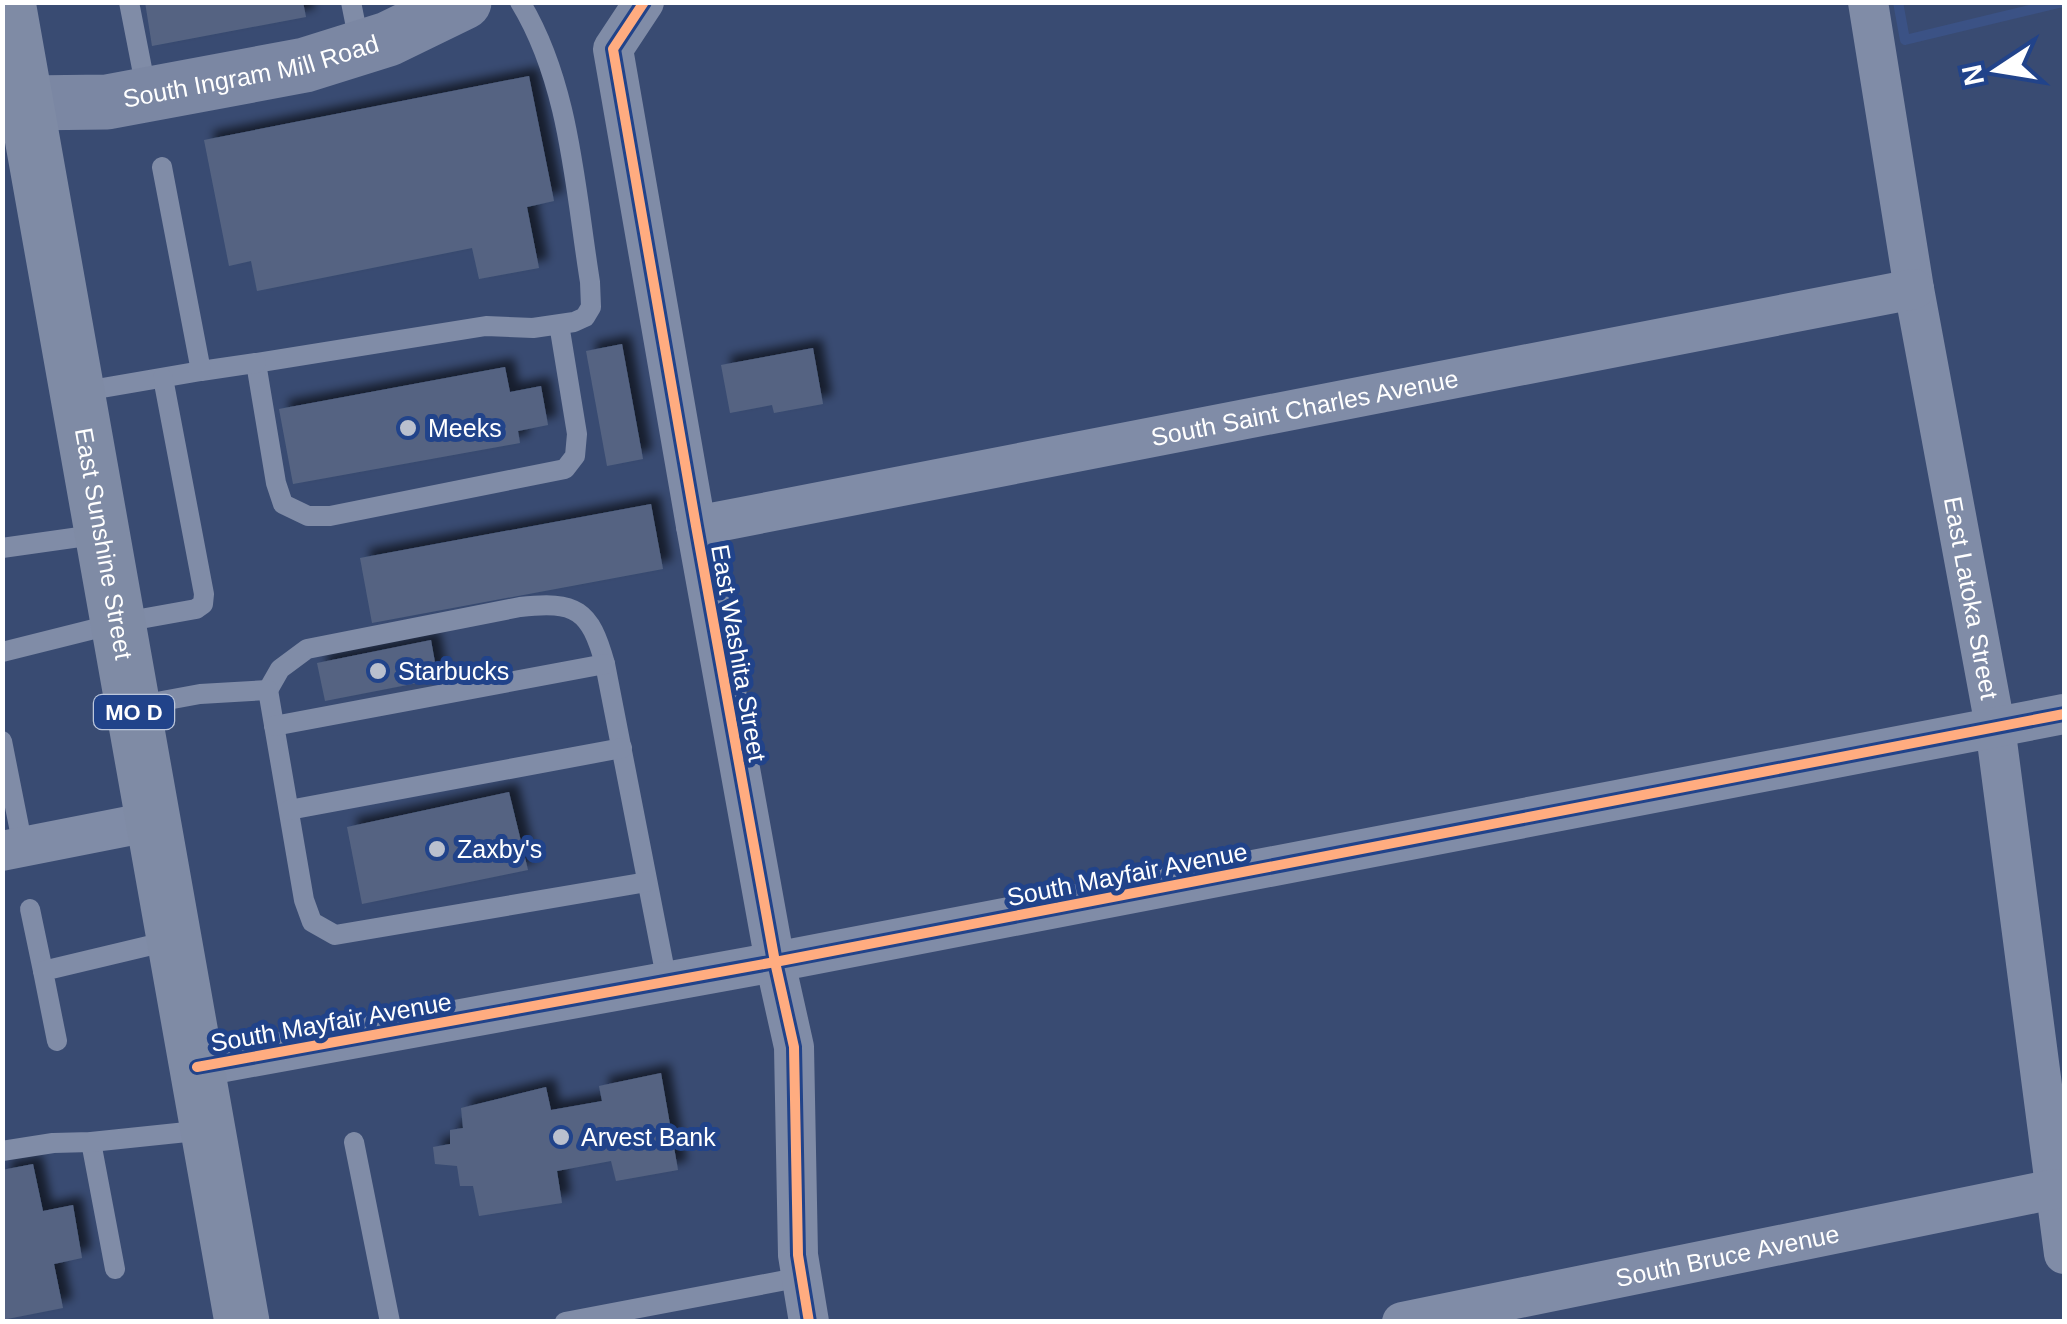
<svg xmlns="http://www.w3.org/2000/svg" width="2067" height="1324" viewBox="0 0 2067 1324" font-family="Arial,sans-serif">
	<defs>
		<filter id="shadow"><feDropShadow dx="9" dy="-9" stdDeviation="5" flood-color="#0009"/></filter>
	</defs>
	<rect width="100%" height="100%" fill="#394b72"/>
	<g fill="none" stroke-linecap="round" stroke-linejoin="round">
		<path stroke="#3b5285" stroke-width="10" d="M 1898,2 L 1905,40 L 2063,2"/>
	</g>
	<g fill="#556482" filter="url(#shadow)">
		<path d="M 145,2 L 303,2 L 306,17 L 152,46 Z"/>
		<path d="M 529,76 L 554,201 L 527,207 L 539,268 L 479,279 L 472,248 L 257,291 L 251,261 L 229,266 L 204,140 Z"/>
		<path d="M 622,344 L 643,459 L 607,466 L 586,351 Z"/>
		<path d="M 813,348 L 823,404 L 774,413 L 772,405 L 730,413 L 721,365 Z"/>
		<path d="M 505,367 L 510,392 L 541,386 L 548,425 L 518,431 L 520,443 L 293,484 L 279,409 Z"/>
		<path d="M 651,504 L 663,569 L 372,623 L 360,558 Z"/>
		<path d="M 431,640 L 438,679 L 325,701 L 317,663 Z"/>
		<path d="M 509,792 L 528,870 L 362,904 L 347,827 Z"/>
		<path d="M 661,1073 L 678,1170 L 616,1181 L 611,1161 L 557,1171 L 562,1203 L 479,1216 L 473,1186 L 460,1186 L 457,1166 L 435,1164 L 433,1147 L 450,1144 L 450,1130 L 463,1128 L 461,1108 L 546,1087 L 551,1110 L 602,1101 L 599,1086 Z"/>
		<path d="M 33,1164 L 43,1211 L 73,1205 L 82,1258 L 54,1264 L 63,1308 L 2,1320 L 2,1170 Z"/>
	</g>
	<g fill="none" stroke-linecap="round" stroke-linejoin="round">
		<g stroke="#808ca7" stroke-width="20">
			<path d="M 129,2 L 147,94"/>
			<path d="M 351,2 L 360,47"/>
			<path d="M 520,2 C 570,84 575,189 590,282 L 591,307 L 585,317 L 574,322 L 533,328 L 486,326 L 256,363 L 276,483 L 283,504 L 308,516 L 330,516 L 565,469 L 575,456 L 577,434 L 559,324"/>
			<path d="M 201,371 L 256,363"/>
			<path d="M 79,392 L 201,371 L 162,167"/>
			<path d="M 2,548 L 101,534"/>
			<path d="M 2,652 L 118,623 L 196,609 L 203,604 L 204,594 L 163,378"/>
			<path d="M 268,690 L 280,669 L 307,649 L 520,607 C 576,601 590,609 605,664 L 667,982"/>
			<path d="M 135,706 L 200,694 L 268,690 L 304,900 L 312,922 L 335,935 L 647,882"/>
			<path d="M 274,726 L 605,664"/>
			<path d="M 2,741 L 23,847"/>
			<path d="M 289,810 L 622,748"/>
			<path d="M 30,909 L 43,971"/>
			<path d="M 57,1041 L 43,971 L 173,940"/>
			<path d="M 91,1142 L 115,1269"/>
			<path d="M 354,1142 L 390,1322"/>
			<path d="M 2,1151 L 53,1143 L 91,1142 L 206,1130"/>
			<path d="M 565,1322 L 802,1277"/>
		</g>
		<g stroke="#808ca7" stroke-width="40">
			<path d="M 644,2 L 613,49 L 696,526 L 775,962 L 794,1047 L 798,1255 L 809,1322"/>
			<path id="s1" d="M 1868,2 L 1914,289 L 1995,726 L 2064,1254"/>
			<path id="s2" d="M 696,526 L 1914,289"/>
			<path d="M 2,851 L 154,821"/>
			<path d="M 197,1067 L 775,962 L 2064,714"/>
			<path id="s3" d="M 1402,1322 L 2054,1189"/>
		</g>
		<path stroke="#7b87a3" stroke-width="55" id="s4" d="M 26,103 L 107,102 L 305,65 L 388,39 L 464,2"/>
		<path stroke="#7f8ba5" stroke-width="55" id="s5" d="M 8,2 L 242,1322"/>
		<g stroke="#21438a" stroke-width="16">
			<g id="cycleway">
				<path d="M 644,2 L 613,49 L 696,526 L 775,962 L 794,1047 L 798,1255 L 809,1322"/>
				<path d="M 197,1067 L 775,962 L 2064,714"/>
			</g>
		</g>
		<use href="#cycleway" stroke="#ffac80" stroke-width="10"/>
	</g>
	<g fill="#bac0ce" stroke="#21438a" stroke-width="4">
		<circle cx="408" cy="428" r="10"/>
		<circle cx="378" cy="671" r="10"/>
		<circle cx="437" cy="849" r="10"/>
		<circle cx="561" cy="1137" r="10"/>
	</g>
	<g text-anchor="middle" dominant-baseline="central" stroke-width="10" stroke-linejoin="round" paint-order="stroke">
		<rect fill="#21438a" stroke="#bcc7dc" stroke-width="2.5" x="94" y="695" width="80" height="34" rx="8"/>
		<g font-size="22" font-weight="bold" fill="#fff">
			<text x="134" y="712">MO D</text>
		</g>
		<g font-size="25" fill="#fff" stroke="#21438a">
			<text stroke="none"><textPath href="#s4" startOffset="228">South Ingram Mill Road</textPath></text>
			<text stroke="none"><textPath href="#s2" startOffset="620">South Saint Charles Avenue</textPath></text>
			<text stroke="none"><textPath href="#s5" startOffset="550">East Sunshine Street</textPath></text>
			<text stroke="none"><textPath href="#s1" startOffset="605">East Latoka Street</textPath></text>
			<text transform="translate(739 653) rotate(80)">East Washita Street</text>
			<text transform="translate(1127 874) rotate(-11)">South Mayfair Avenue</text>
			<text transform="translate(331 1022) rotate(-10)">South Mayfair Avenue</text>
			<text stroke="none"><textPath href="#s3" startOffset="332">South Bruce Avenue</textPath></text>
		</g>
		<g font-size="25" fill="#fff" stroke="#21438a" text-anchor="start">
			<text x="428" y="428">Meeks</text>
			<text x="398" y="671">Starbucks</text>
			<text x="457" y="849">Zaxby's</text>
			<text x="581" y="1137">Arvest Bank</text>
		</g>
	</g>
	<rect width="2067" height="1324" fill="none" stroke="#ffffff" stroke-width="10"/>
	<g transform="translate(1997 70) rotate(258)" stroke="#21438a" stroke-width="8" paint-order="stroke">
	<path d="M0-8L18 38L0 25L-18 38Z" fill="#ffffff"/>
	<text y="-15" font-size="28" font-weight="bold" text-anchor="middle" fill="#ffffff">N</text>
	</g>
</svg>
